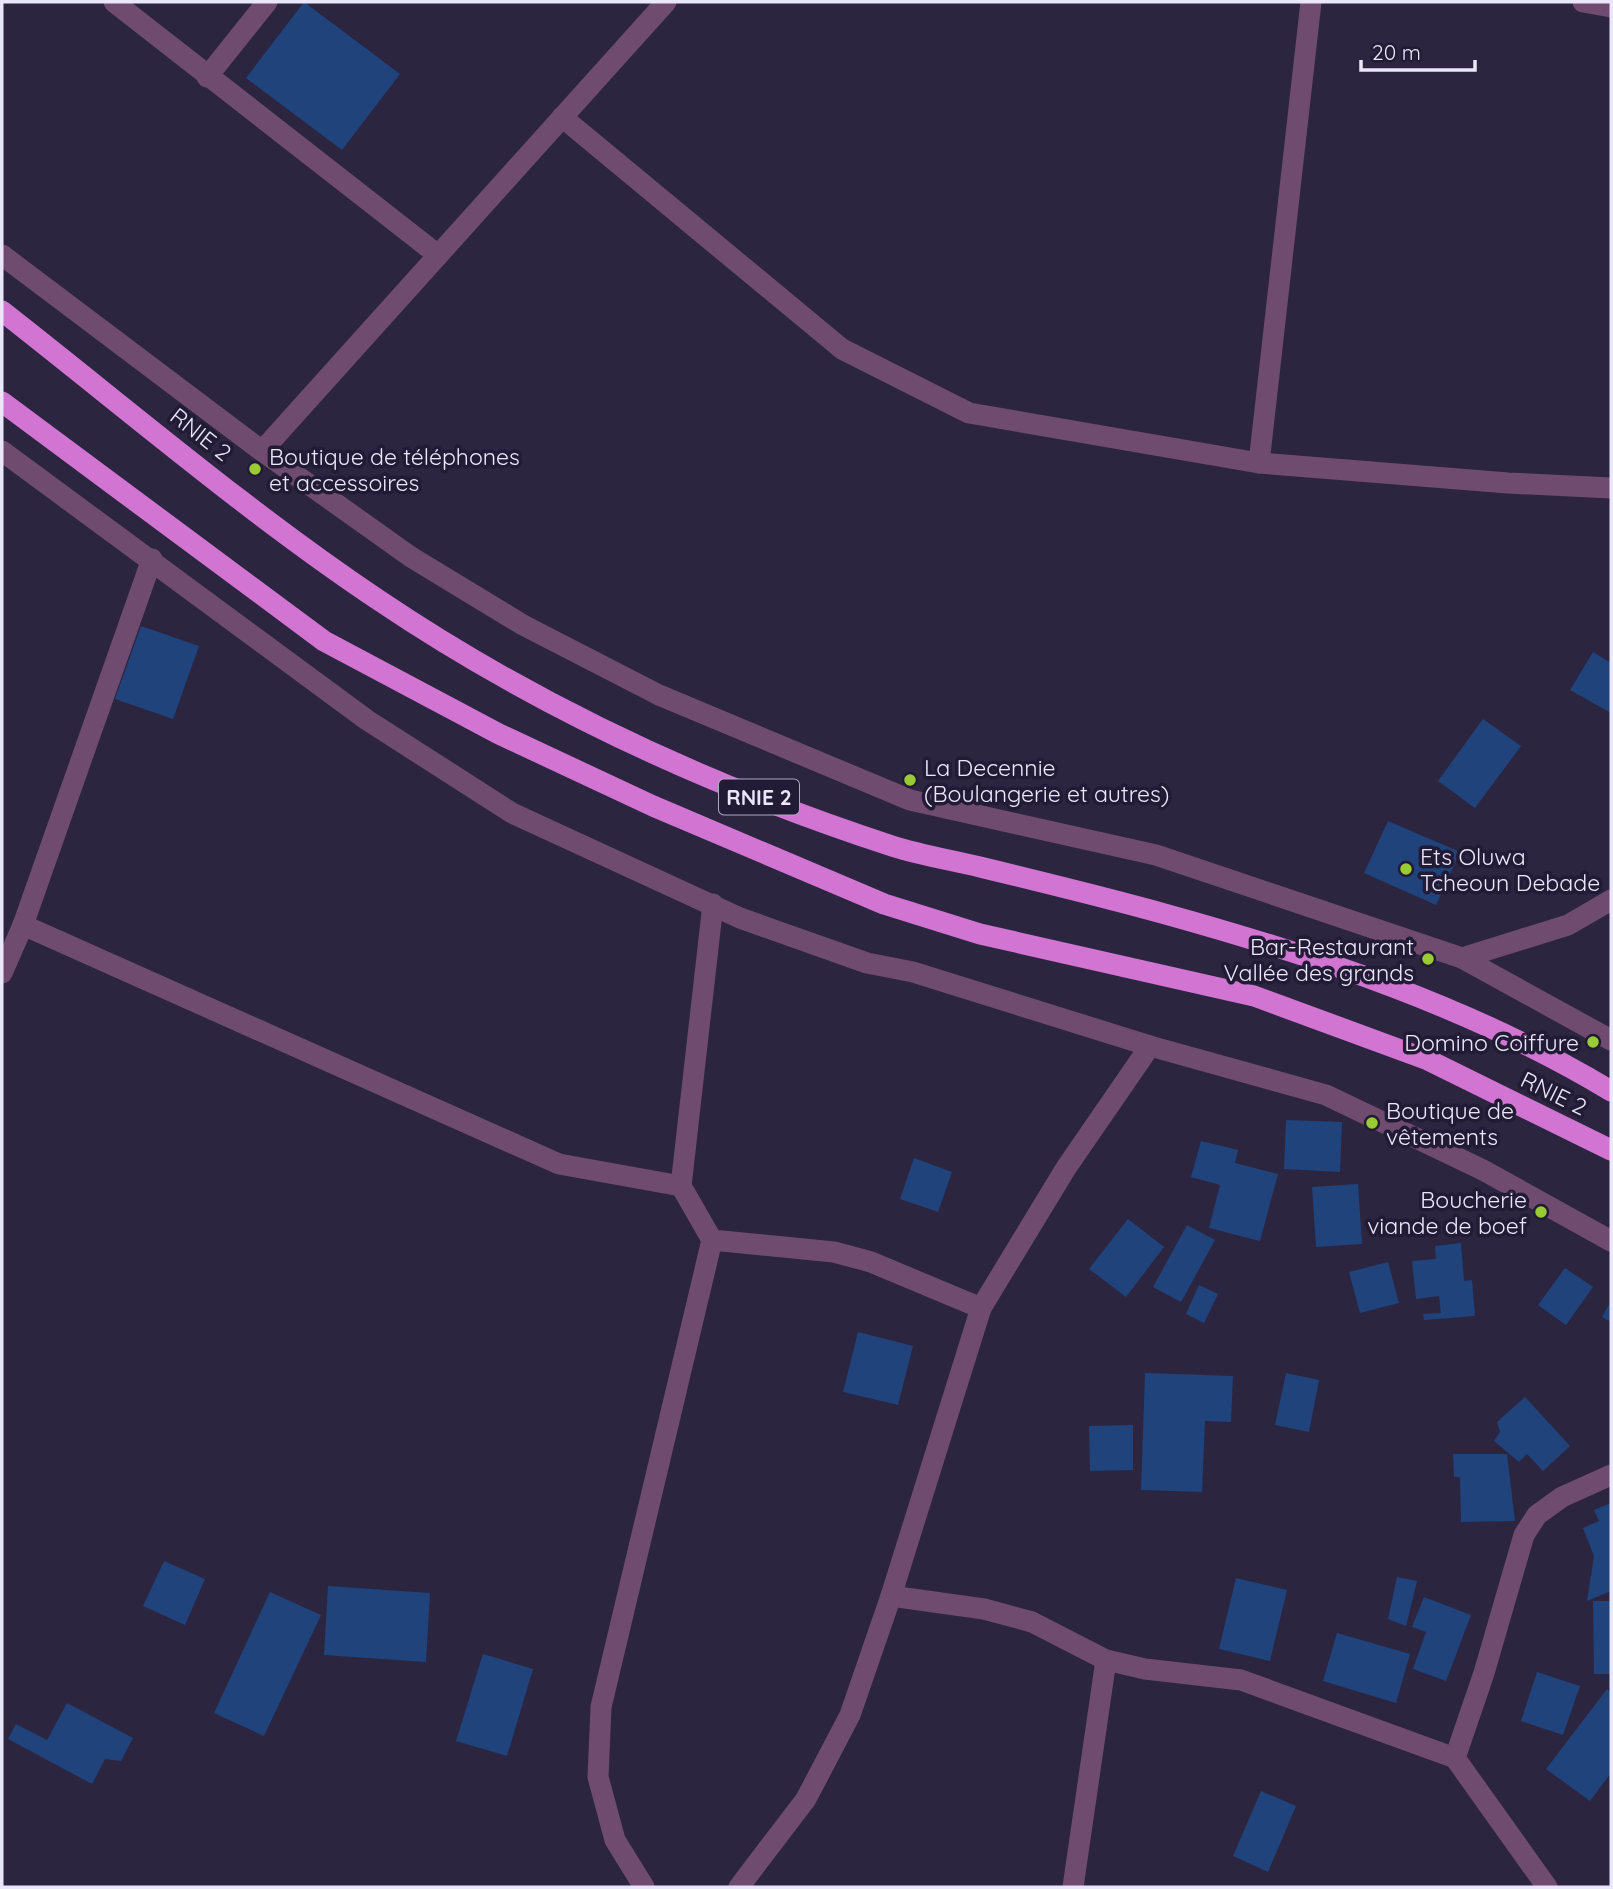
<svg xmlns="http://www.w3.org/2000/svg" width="1613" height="1889" viewBox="0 0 1613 1889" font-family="Quicksand,sans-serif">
	<rect width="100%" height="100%" fill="#2b2540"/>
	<g fill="#20437c">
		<path d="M 304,2 L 400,74 L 342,150 L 246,78 Z"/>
		<path d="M 141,626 L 199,646 L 173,719 L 115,699 Z"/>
		<path d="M 1593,652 L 1611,663 L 1611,713 L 1570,690 Z"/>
		<path d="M 1483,719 L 1521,746 L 1475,808 L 1438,781 Z"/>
		<path d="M 1388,821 L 1460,852 L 1436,905 L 1364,873 Z"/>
		<path d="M 1286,1120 L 1342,1122 L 1340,1172 L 1284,1169 Z"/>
		<path d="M 1201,1141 L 1238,1150 L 1235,1163 L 1278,1174 L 1260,1241 L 1209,1228 L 1220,1185 L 1191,1177 Z"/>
		<path d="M 914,1158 L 952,1172 L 938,1212 L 900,1199 Z"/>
		<path d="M 1358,1184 L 1362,1244 L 1316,1247 L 1312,1187 Z"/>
		<path d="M 1128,1219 L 1164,1247 L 1126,1297 L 1089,1269 Z"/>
		<path d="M 1187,1225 L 1215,1240 L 1181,1302 L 1153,1287 Z"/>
		<path d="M 1461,1243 L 1464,1281 L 1472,1280 L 1475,1316 L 1424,1320 L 1423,1314 L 1441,1313 L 1439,1296 L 1416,1299 L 1412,1261 L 1436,1259 L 1435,1246 Z"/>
		<path d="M 1388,1262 L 1399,1303 L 1360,1313 L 1349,1272 Z"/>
		<path d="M 1565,1268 L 1593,1287 L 1566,1325 L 1538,1305 Z"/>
		<path d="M 1199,1285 L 1218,1294 L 1204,1323 L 1186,1314 Z"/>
		<path d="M 1611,1301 L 1611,1322 L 1602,1317 Z"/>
		<path d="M 858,1332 L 913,1346 L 898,1405 L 843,1392 Z"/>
		<path d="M 1145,1373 L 1233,1376 L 1231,1422 L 1205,1421 L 1202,1492 L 1141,1490 Z"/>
		<path d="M 1286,1373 L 1319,1380 L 1309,1432 L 1275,1425 Z"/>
		<path d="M 1525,1397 L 1570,1446 L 1543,1471 L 1527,1454 L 1519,1462 L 1494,1441 L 1500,1432 L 1497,1422 Z"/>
		<path d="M 1133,1425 L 1133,1470 L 1090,1471 L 1089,1426 Z"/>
		<path d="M 1453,1454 L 1507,1454 L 1515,1521 L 1461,1522 L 1460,1477 L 1454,1477 Z"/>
		<path d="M 1611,1503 L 1611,1591 L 1587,1601 L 1594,1556 L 1583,1528 L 1599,1521 L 1594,1510 Z"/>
		<path d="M 164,1561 L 205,1579 L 185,1625 L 143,1606 Z"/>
		<path d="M 1397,1577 L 1417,1581 L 1406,1626 L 1388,1619 Z"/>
		<path d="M 1236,1578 L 1287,1590 L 1270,1661 L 1219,1649 Z"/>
		<path d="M 328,1586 L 430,1593 L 426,1662 L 324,1655 Z"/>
		<path d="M 270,1592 L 321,1615 L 264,1736 L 214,1713 Z"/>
		<path d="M 1424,1597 L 1471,1615 L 1446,1681 L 1413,1669 L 1426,1632 L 1412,1627 Z"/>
		<path d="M 1593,1601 L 1611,1601 L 1611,1674 L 1594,1674 Z"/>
		<path d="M 1337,1633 L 1410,1654 L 1396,1703 L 1323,1681 Z"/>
		<path d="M 483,1654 L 533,1669 L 507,1756 L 456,1741 Z"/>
		<path d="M 1537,1672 L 1580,1686 L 1563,1735 L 1521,1721 Z"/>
		<path d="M 1607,1689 L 1611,1692 L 1611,1773 L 1590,1801 L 1546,1769 Z"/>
		<path d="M 67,1703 L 133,1738 L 121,1761 L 105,1759 L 92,1784 L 8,1739 L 16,1724 L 47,1740 Z"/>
		<path d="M 1261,1791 L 1296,1806 L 1268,1872 L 1233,1856 Z"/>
	</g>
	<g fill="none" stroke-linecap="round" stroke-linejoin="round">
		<g stroke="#704b70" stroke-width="21">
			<path d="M 114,2 L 438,255"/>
			<path d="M 1583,2 L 1611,7"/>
			<path d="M 207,77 L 267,2"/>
			<path d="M 562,117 L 842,349 L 969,413 L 1259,463 L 1508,483 L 1611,488"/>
			<path d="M 2,255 L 262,451 L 411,557 L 523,625 L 659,695 L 910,800 L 1156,855 L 1462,958 L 1611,1040"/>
			<path d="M 2,451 L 367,720 L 512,813 L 740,918 L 867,963 L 913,972 L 1150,1046 L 1326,1095 L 1483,1170 L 1611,1241"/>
			<path d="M 262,451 L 666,2"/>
			<path d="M 1259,463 L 1311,2"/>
			<path d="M 23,925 L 559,1164 L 681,1186 L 712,1240 L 834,1252 L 871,1262 L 981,1308"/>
			<path d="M 1462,958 L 1568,925 L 1611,900"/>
			<path d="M 2,973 L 23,925 L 152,559"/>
			<path d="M 681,1186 L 713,904"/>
			<path d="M 891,1596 L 984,1609 L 1032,1622 L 1106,1660 L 1145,1669 L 1241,1680 L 1455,1758 L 1547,1887"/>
			<path d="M 1455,1758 L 1484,1673 L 1524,1535 L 1537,1515 L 1562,1497 L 1611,1475"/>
			<path d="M 644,1887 L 615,1840 L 598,1777 L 601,1707 L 712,1240"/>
			<path d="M 739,1887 L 806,1799 L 850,1715 L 891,1596 L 981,1308 L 1066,1168 L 1150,1046"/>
			<path d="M 1073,1887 L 1106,1660"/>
		</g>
		<g stroke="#d174d2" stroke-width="21">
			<path d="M 2,311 C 126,408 246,511 377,599 C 534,705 711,787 892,846 C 920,855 951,860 980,867 C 1042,882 1104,897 1165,914 C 1320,957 1473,1008 1611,1091"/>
			<path d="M 2,402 L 324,641 L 499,734 L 653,806 L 884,904 L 980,934 L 1254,996 L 1428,1060 L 1611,1150"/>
		</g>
	</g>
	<g fill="#9bcb34" stroke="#211b35" stroke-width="2.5">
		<circle cx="255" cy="469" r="7"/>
		<circle cx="910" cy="780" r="7"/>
		<circle cx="1406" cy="869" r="7"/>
		<circle cx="1428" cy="959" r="7"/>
		<circle cx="1593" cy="1042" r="7"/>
		<circle cx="1372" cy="1123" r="7"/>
		<circle cx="1541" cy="1212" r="7"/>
	</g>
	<g text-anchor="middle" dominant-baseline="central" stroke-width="7" stroke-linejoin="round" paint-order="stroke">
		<rect fill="#211b35" stroke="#aeaabf" stroke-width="2" x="719" y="779.5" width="80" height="35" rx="5"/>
		<g font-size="21" font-weight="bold" fill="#eae7fa">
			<text x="759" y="797">RNIE 2</text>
		</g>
		<g font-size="23" fill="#eae7fa" stroke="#211b35">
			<text transform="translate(201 434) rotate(38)">RNIE 2</text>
			<text transform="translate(1554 1093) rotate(26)">RNIE 2</text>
		</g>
		<g font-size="23" fill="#eae7fa" stroke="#211b35" text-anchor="start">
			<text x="269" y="456">Boutique de téléphones<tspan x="269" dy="26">et accessoires</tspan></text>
			<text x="924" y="767">La Decennie<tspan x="924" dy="26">(Boulangerie et autres)</tspan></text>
			<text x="1420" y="856">Ets Oluwa<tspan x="1420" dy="26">Tcheoun Debade</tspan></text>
			<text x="1414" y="946" text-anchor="end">Bar-Restaurant<tspan x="1414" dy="26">Vallée des grands</tspan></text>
			<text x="1579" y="1042" text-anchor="end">Domino Coiffure</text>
			<text x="1386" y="1110">Boutique de<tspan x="1386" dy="26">vêtements</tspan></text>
			<text x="1527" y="1199" text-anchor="end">Boucherie<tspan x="1527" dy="26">viande de boef</tspan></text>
		</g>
	</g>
	<rect width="1613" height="1889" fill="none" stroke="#eae7fa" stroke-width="7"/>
	<path d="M1361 60v10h114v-10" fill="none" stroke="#eae7fa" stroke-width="3.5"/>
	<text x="1372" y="60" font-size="21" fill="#eae7fa" stroke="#211b35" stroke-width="5" paint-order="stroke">20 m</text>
</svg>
